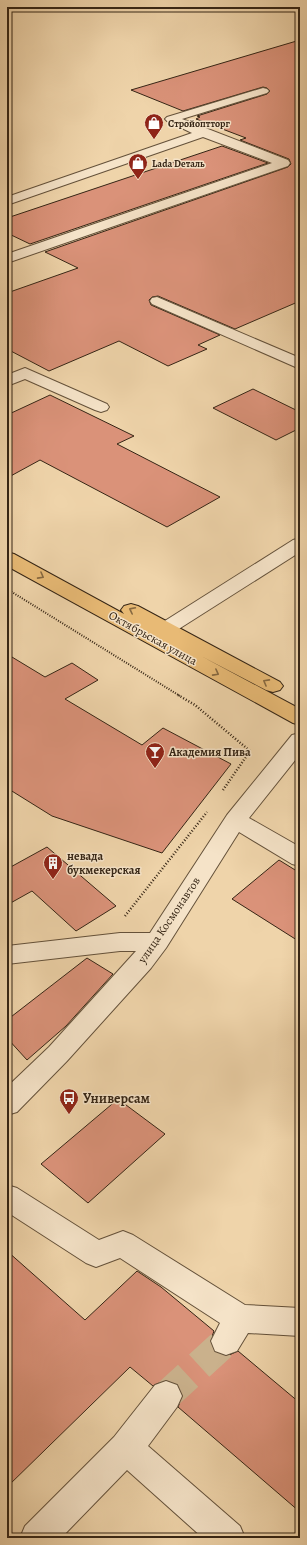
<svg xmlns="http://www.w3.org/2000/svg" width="307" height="1545" viewBox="0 0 307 1545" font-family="Alegreya,serif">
	<rect width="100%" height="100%" fill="#efd4aa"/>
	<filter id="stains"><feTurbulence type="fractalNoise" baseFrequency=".005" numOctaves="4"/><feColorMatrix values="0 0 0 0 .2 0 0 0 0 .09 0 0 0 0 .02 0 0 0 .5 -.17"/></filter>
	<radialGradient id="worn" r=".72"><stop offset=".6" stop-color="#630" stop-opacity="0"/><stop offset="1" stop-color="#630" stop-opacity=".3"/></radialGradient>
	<g fill="#da9279" stroke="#352515">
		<path d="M 300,40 L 300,301 L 235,329 L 158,296 L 152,297 L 149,300 L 151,305 L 220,335 L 198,345 L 207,349 L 168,366 L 119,341 L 49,371 L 7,349 L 7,293 L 78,268 L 45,252 L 288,167 L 291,164 L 289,159 L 240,140 L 246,138 L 196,119 L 200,117 L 197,116 L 267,94 L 270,91 L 267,88 L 263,87 L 183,111 L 131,90 Z"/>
		<path d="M 222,146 L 268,163 L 30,244 L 7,233 L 7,218 Z"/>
		<path d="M 253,389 L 300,412 L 300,428 L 276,440 L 213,408 Z"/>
		<path d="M 50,395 L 134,436 L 117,444 L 220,497 L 167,527 L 40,460 L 7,478 L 7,415 Z"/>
		<path d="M 7,654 L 45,677 L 72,663 L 98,680 L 65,699 L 142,745 L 163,728 L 231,764 L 162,853 L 52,816 L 7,788 Z"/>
		<path d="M 47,847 L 116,906 L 76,931 L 32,891 L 7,905 L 7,869 Z"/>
		<path d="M 279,860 L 300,873 L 300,942 L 232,899 Z"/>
		<path d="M 87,958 L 113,974 L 66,1026 L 27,1060 L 7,1038 L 7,1020 Z"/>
		<path d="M 118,1099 L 165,1134 L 88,1203 L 41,1164 Z"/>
		<path d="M 7,1251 L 85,1320 L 137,1271 L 161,1287 L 214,1331 L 210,1342 L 214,1352 L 227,1356 L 238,1351 L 300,1403 L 300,1512 L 178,1407 L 183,1395 L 178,1384 L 165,1380 L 153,1386 L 130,1367 L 7,1487 Z"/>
	</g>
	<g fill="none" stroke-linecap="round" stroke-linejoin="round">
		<path stroke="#cab18c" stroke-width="30" stroke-dasharray="30 15" stroke-linecap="butt" d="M 166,1396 L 226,1341"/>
		<g stroke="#64513a" stroke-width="2">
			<g id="minor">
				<path d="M 263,88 L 267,89 L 269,91 L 267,93 L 182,119 L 288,160 L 290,163 L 288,166 L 7,263 L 7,254 L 272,163 L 203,137 L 7,205 L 7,197 L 192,133 L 167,121 L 165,119 L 167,117 Z"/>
				<path d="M 157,297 L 300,358 L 300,369 L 152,304 L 150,301 L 152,298 Z"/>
				<path d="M 25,368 L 107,404 L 109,407 L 107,410 L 101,412 L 95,410 L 25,379 L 7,386 L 7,375 Z"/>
				<path d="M 300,538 L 300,552 L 174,632 L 167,634 L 160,632 L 157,628 L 160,624 L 293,540 Z"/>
				<path d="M 300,733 L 300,754 L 249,818 L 300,847 L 300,866 L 292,864 L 239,832 L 166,948 L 151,968 L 67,1061 L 17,1112 L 7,1115 L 7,1087 L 49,1047 L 136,951 L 120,951 L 7,964 L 7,946 L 120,933 L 150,933 L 227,815 L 292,735 Z"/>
				<path d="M 7,1185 L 17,1188 L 99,1240 L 123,1231 L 133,1235 L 245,1305 L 300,1308 L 300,1336 L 248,1333 L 237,1351 L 226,1355 L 215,1351 L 211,1341 L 220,1323 L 120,1258 L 96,1267 L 86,1263 L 7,1212 Z"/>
				<path d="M 166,1381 L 177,1385 L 182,1396 L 177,1407 L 148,1446 L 240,1526 L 245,1538 L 203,1538 L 127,1470 L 61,1538 L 20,1538 L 25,1526 L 114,1437 L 155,1385 Z"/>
			</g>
		</g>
		<g stroke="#352515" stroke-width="2">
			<path id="major" d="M 7,552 L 14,554 L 124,614 L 121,610 L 124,606 L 131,604 L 138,606 L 280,682 L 283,686 L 280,690 L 273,692 L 266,690 L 201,656 L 300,709 L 300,725 L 293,723 L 7,566 Z"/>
		</g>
		<path stroke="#352515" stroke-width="2" stroke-dasharray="1 1.5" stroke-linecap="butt" d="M 7,589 L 180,696"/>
		<g stroke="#352515" stroke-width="2.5" stroke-dasharray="1 2" stroke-linecap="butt">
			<path d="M 178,695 L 195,705 L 250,751 L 223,790"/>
			<path d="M 125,916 L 207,812"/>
		</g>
		<use href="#minor" fill="#f5e3c8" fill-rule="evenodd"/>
		<use href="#major" fill="#e8ba75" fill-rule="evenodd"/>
	</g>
	<defs><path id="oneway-chevron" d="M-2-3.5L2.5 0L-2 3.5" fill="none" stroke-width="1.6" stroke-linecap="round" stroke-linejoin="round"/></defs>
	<g stroke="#866840">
		<use href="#oneway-chevron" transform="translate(41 576) rotate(29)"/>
		<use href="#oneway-chevron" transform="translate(132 610) rotate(-153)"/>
		<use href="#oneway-chevron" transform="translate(216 673) rotate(28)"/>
		<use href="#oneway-chevron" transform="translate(266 682) rotate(-151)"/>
	</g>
	<defs>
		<g id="shop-pin" transform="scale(1)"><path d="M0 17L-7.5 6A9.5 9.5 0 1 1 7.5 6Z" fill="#8f2418" stroke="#f5e3c8"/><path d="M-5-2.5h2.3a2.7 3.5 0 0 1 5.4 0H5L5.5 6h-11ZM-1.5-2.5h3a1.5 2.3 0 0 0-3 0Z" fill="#fff"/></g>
		<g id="bar-pin" transform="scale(1)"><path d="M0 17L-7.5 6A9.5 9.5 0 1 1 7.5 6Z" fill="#8f2418" stroke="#f5e3c8"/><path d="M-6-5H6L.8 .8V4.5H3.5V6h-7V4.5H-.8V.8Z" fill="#fff"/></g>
		<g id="building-pin" transform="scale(1)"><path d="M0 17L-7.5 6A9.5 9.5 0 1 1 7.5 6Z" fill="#8f2418" stroke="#f5e3c8"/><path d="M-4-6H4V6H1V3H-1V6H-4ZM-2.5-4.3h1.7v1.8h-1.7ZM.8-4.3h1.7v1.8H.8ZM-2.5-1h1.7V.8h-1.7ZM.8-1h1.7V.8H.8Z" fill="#fff"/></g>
		<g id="bus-pin" transform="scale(1)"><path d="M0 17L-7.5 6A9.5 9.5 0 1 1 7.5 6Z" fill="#8f2418" stroke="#f5e3c8"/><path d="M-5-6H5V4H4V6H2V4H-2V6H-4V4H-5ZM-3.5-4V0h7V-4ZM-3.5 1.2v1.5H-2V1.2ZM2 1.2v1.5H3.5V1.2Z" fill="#fff"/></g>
	</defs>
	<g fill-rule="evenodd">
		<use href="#shop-pin" x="154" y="123"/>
		<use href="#shop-pin" x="138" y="163"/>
		<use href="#bar-pin" x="155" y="752"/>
		<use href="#building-pin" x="53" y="863"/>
		<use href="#bus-pin" x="69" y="1098"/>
	</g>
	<g text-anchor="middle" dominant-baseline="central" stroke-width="3" stroke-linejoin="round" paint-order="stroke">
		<g font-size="10" font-weight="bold" fill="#352515" stroke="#f5e3c8" text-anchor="start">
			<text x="168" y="123">Стройоптторг</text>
			<text x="152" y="163">Lada Dеталь</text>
		</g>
		<g font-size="12" fill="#352515" stroke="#f5e3c8">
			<text transform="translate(153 638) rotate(29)">Октябрьская улица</text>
			<text transform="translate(169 920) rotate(-56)">улица Космонавтов</text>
		</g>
		<g font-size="12" font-weight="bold" fill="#352515" stroke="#f5e3c8" text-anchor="start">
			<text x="169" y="752">Академия Пива</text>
			<text x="67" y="856">невада<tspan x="67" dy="14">букмекерская</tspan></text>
		</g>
		<g font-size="14" font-weight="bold" fill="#352515" stroke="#f5e3c8" text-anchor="start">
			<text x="83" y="1098">Универсам</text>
		</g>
	</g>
	<rect width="307" height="1545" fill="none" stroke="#efd4aa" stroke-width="24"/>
	<rect x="8" y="8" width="291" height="1529" fill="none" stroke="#352515" stroke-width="2"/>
	<rect x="12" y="12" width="283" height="1521" fill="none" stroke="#352515"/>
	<rect width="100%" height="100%" filter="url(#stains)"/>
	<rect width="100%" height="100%" fill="url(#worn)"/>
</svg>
